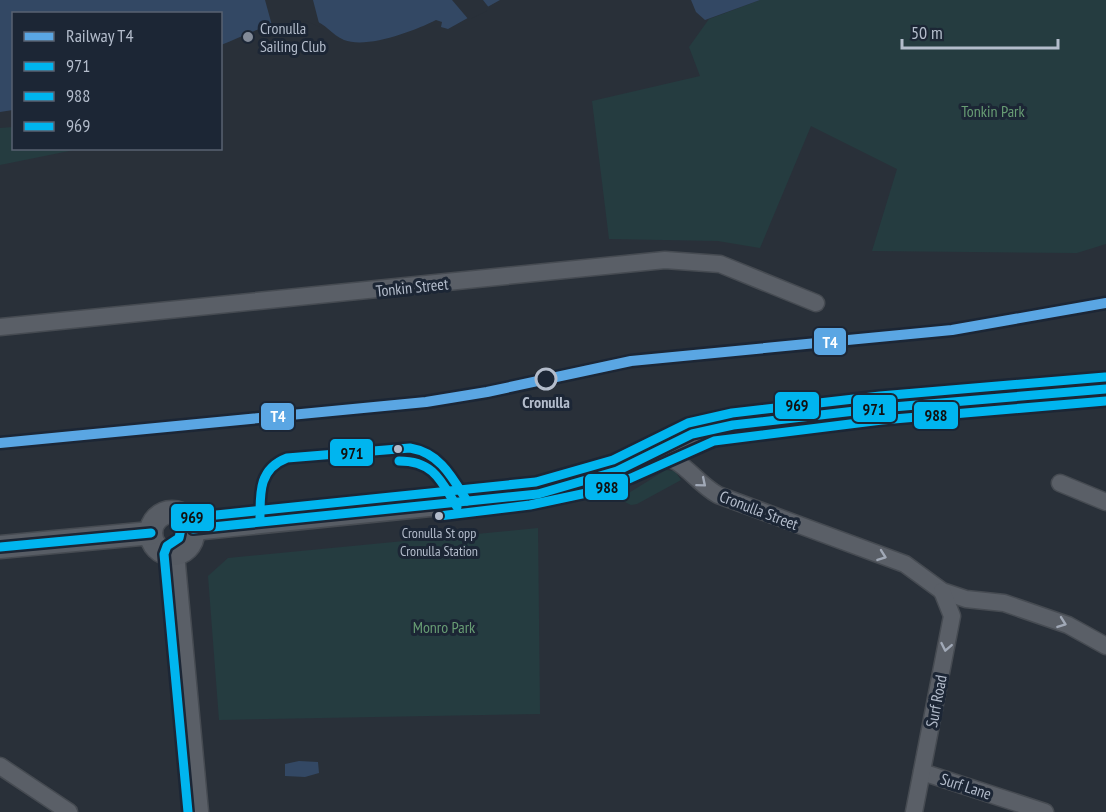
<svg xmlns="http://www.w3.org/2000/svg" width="1106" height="812" viewBox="0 0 1106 812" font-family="'PT Sans Narrow',sans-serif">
	<rect width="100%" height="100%" fill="#293039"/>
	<g fill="#253c40">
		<path d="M 760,0 L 1106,0 L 1106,244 L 1077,253 L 872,251 L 897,169 L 811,126 L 760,248 L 718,241 L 609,239 L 592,101 L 700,76 L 689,47 L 709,19 Z"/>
		<path d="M 13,127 L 14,148 L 79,149 L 0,165 L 0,128 Z"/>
		<path d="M 666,470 L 675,471 L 681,480 L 637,504 L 631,505 L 619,499 Z"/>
		<path d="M 538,528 L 540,714 L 219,720 L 208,576 L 228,558 Z"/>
	</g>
	<g fill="#334864">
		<path d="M 0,0 L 500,0 L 448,29 L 441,27 L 442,22 L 436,20 C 414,31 367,49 344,40 C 332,35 325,23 313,20 C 283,14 247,35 221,45 L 220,14 L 14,14 L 13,110 L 0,112 Z"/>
		<path d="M 691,0 L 760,0 L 705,20 L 696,12 Z"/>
		<path d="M 299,761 L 318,762 L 319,773 L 305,777 L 285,776 L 285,764 Z"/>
	</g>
	<g fill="#293039">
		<path d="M 265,0 L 313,0 L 320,27 L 306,21 L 273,29 Z"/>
		<path d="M 452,0 L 483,0 L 490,9 L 469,20 Z"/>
	</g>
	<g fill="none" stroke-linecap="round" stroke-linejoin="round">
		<g stroke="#464b52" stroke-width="19">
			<g id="street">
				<path d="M 0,327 L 665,260 L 720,264 L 816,303"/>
				<path d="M 654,454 C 685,458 692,480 718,495 L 905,564 L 942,591 L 966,599 L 1004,603 L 1068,625 L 1106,646"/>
				<path d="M 1060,483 L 1106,502"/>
				<path d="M 176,554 L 200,812"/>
				<path d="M 0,766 L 69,812"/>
				<path d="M 922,772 L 1045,812"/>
				<path d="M 914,812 L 952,616 L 942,591"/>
			</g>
		</g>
		<g stroke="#464b52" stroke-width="25">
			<g id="secondary">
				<circle cx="172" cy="533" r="21"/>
				<path d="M 193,529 L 538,494 L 617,471 L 692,434 L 733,425 L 881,408 L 1106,389"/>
				<path d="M 0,547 L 151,533"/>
			</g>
		</g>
		<use href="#street" stroke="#5a5f67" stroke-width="16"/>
		<use href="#secondary" stroke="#585d65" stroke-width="22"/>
		<g stroke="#1c2635" stroke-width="14">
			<g id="bus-1">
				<path d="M 260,521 C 260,494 258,469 287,458 L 410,448 C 440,453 452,477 467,501"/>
				<path d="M 193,529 L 538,494 L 617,471 L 692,434 L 733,425 L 881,408 L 1106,389"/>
				<path d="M 0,547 L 151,533"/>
			</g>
		</g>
		<g stroke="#1c2635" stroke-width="14">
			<g id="bus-2">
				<path d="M 399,461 C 434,461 441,481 457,507"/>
				<path d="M 439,516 L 530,505 L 596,491 L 631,478 L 714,441 L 882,420 L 1106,401"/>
			</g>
		</g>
		<g stroke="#1c2635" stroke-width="14">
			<path id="bus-3" d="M 188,812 L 164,554 L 167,546 L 179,538 L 182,524 L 187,518 L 536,482 L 613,460 L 688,423 L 732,413 L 880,396 L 1105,377"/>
		</g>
		<use href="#bus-1" stroke="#00b5ef" stroke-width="9"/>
		<use href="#bus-2" stroke="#00b5ef" stroke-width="9"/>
		<use href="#bus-3" stroke="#00b5ef" stroke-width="9"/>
		<g stroke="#1c2635" stroke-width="15">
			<path id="rail-1" d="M 0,443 L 426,402 L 487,392 L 631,361 L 952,330 L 1106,303"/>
		</g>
		<use href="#rail-1" stroke="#5aa6e3" stroke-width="10"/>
	</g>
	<defs><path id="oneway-chevron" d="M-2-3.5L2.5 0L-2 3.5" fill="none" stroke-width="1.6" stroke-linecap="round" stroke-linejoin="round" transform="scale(1.5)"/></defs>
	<g stroke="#a1a9b7">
		<use href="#oneway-chevron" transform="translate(702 483) rotate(40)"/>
		<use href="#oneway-chevron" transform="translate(882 556) rotate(20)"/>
		<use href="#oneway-chevron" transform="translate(1062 623) rotate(20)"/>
		<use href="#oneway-chevron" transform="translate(946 647) rotate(101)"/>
	</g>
	<circle fill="#838b98" stroke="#1c2635" stroke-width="2" cx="248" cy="37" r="6"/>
	<circle fill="#1c2635" stroke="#b3bccb" stroke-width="3" cx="546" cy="379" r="10"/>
	<g fill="#b3bccb" stroke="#1c2635" stroke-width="2">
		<circle cx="398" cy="449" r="5"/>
		<circle cx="439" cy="516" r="5"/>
	</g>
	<g text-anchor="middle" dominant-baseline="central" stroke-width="6" stroke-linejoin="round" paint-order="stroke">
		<g font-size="14" fill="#b3bccb" stroke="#1c2635">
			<text x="439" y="533">Cronulla St opp<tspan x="439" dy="18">Cronulla Station</tspan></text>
		</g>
		<g font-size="16" fill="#b3bccb" stroke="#1c2635" text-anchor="start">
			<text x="260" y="28">Cronulla<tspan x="260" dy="18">Sailing Club</tspan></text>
		</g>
		<g font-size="16" fill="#689d74" stroke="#1c2635">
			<text x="993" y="111">Tonkin Park</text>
			<text x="444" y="627">Monro Park</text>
		</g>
		<g font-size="16" fill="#b3bccb" stroke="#1c2635">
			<text transform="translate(412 287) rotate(-6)">Tonkin Street</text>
			<text transform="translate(759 510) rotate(21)">Cronulla Street</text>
			<text transform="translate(936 701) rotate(-79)">Surf Road</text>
			<text transform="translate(966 786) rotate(18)">Surf Lane</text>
		</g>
		<g font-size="16" font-weight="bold" fill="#b3bccb" stroke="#1c2635">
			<text x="546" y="402">Cronulla</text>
		</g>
	</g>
	<g stroke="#1c2635" stroke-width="2">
		<rect x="813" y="327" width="34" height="29" rx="6" fill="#5aa6e3"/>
		<rect x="774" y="391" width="46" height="29" rx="6" fill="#00b5ef"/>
		<rect x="852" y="394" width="45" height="29" rx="6" fill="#00b5ef"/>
		<rect x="913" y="401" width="46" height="29" rx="6" fill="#00b5ef"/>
		<rect x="260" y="402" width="35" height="29" rx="6" fill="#5aa6e3"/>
		<rect x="329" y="438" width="45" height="29" rx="6" fill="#00b5ef"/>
		<rect x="584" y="473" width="45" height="28" rx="6" fill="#00b5ef"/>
		<rect x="170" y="503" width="45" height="29" rx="6" fill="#00b5ef"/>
	</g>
	<g font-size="16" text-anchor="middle" font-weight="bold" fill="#fff">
		<text x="830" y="348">T4</text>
		<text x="278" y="422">T4</text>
	</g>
	<g font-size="16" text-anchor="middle" font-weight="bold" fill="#111">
		<text x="797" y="411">969</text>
		<text x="874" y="415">971</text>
		<text x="936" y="421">988</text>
		<text x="352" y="459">971</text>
		<text x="607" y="493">988</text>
		<text x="192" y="523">969</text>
	</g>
	<rect x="12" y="12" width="210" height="138" fill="#1c2635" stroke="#586271" stroke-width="1.5"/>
	<rect x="24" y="32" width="30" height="9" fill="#5aa6e3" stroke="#586271" stroke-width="1.5"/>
	<text x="66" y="42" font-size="18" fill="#b3bccb">Railway T4</text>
	<rect x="24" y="62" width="30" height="9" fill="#00b5ef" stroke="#586271" stroke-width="1.5"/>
	<text x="66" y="72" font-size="18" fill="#b3bccb">971</text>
	<rect x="24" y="92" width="30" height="9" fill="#00b5ef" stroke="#586271" stroke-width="1.5"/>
	<text x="66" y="102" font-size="18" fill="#b3bccb">988</text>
	<rect x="24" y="122" width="30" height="9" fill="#00b5ef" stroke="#586271" stroke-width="1.5"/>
	<text x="66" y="132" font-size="18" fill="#b3bccb">969</text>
	<path d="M902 39v9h156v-9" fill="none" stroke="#b3bccb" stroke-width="3"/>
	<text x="911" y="39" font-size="18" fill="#b3bccb" stroke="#1c2635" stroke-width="4.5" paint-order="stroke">50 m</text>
</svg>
